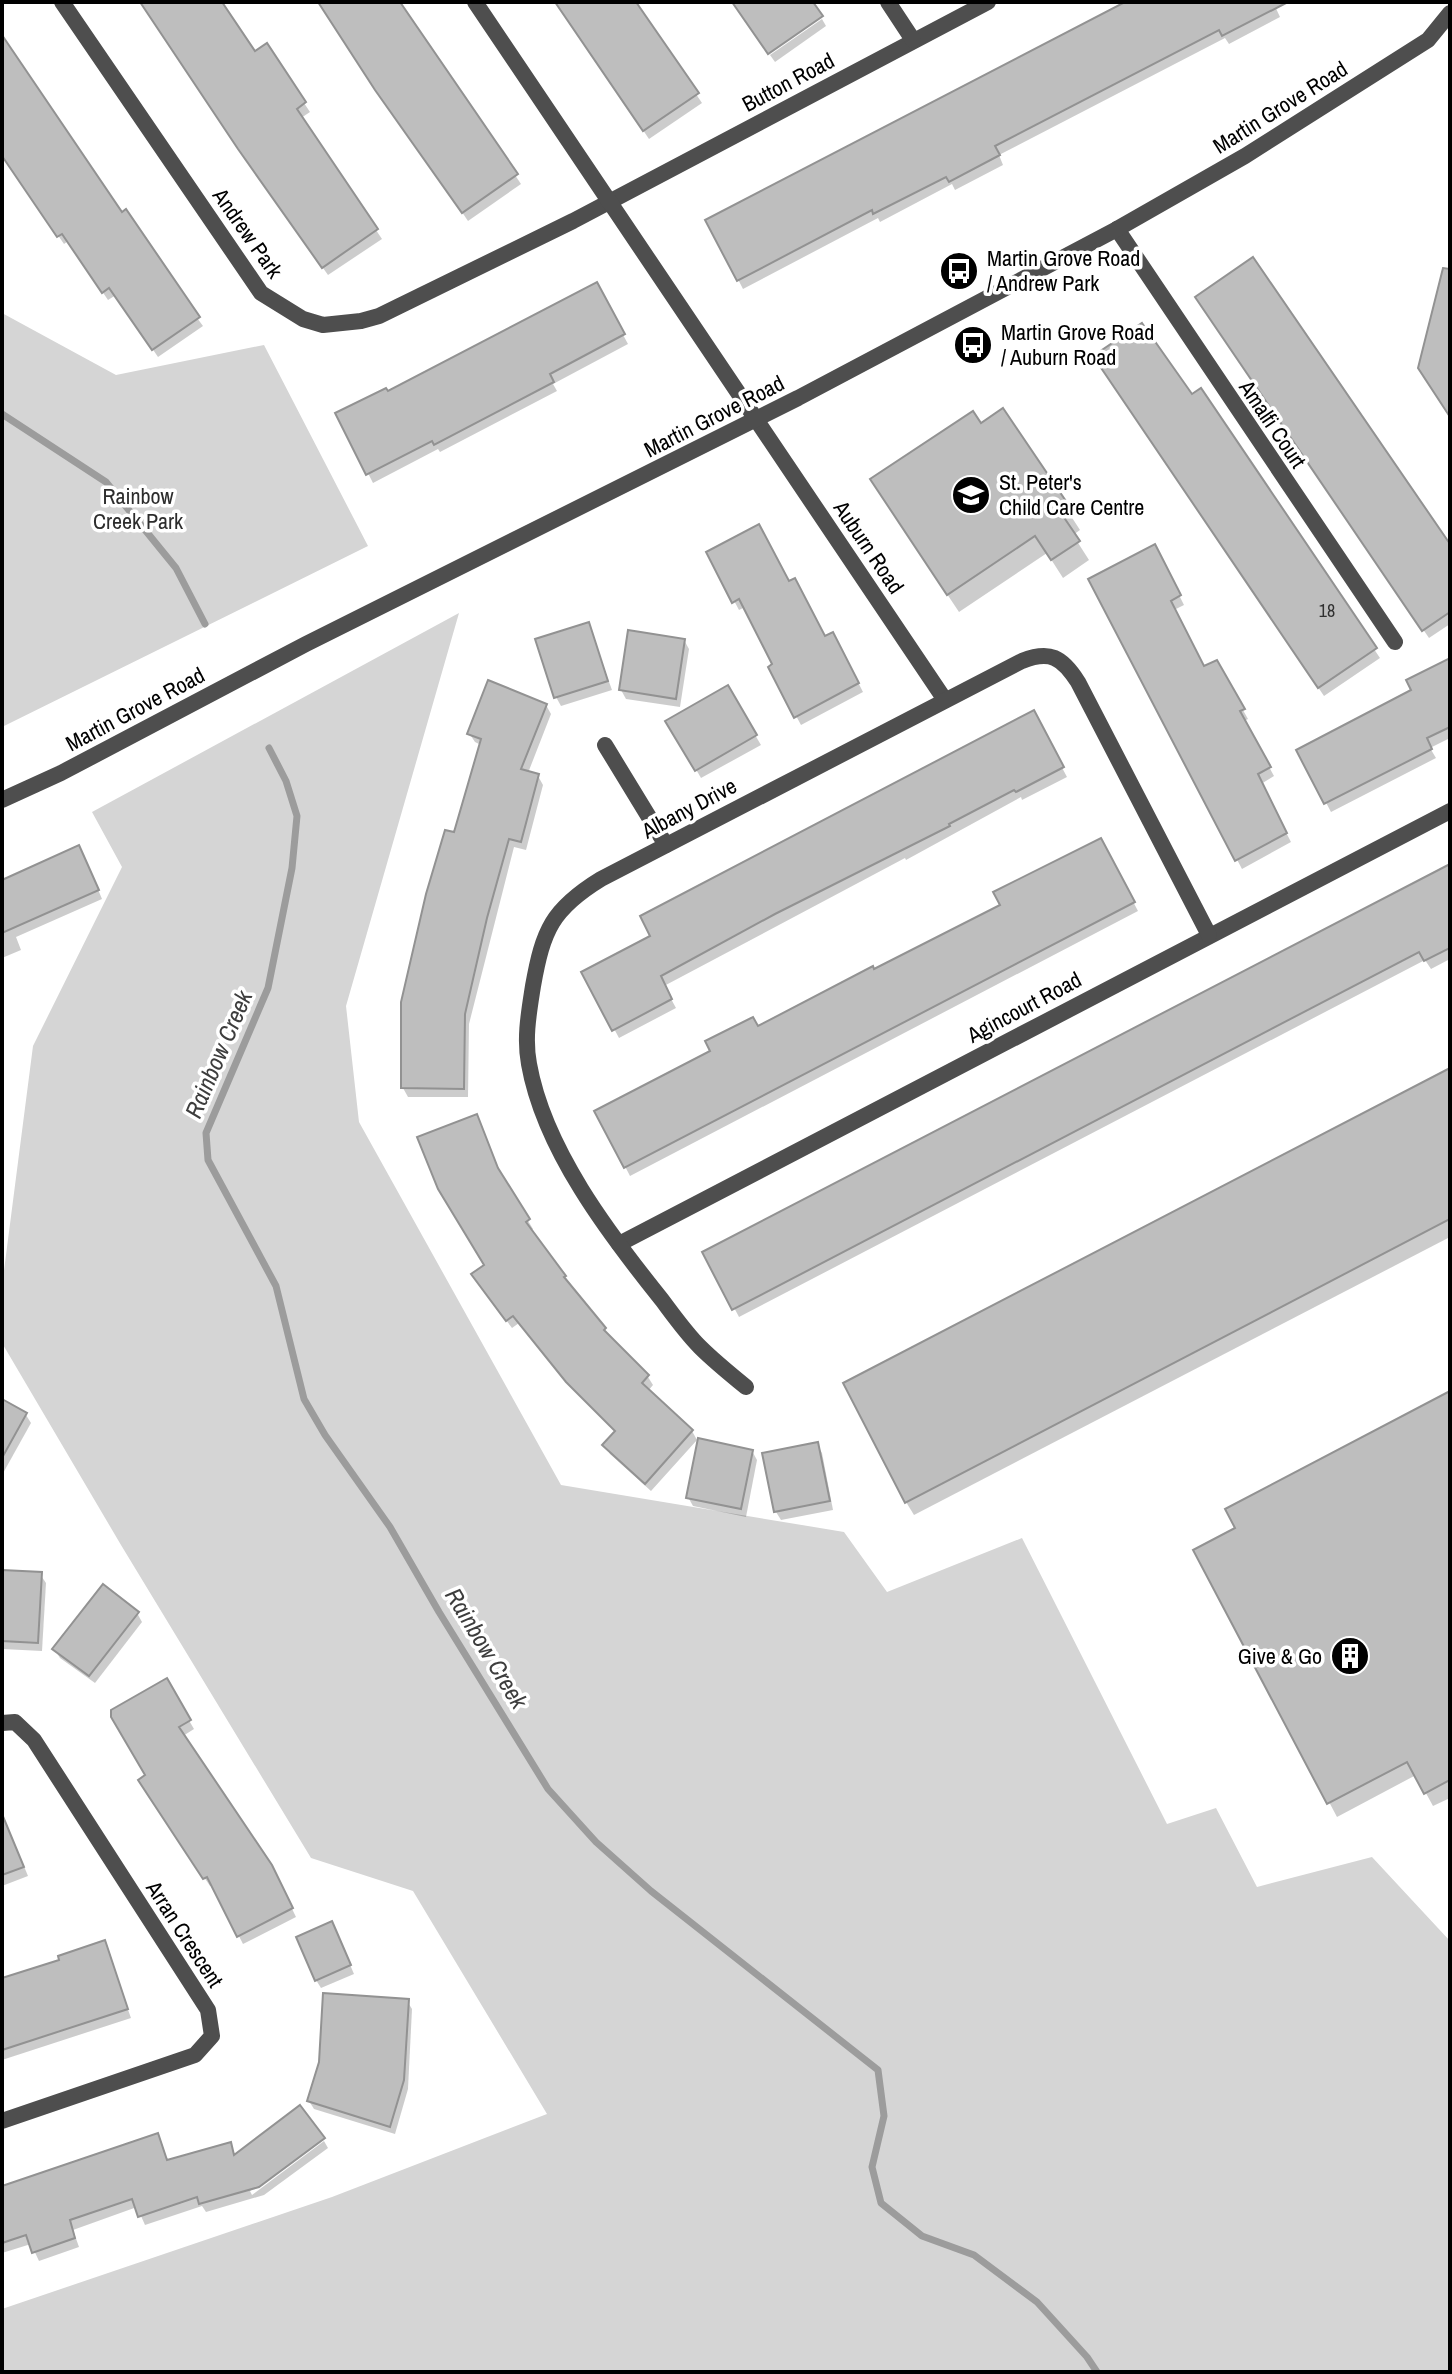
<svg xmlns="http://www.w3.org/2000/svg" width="1452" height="2374" viewBox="0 0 1452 2374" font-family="'Archivo Narrow',sans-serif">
	<rect width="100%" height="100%" fill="#fff"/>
	<g fill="#d5d5d5">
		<path d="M 2,313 L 116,375 L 264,345 L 368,546 L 2,727 Z"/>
		<path d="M 459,613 L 346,1006 L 359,1122 L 561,1485 L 844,1532 L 887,1592 L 1022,1538 L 1167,1824 L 1216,1808 L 1257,1887 L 1372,1857 L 1450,1941 L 1450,2372 L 2,2372 L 2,2309 L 332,2197 L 547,2114 L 413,1891 L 311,1858 L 121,1545 L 2,1343 L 2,1286 L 33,1046 L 122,867 L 92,812 Z"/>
	</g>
	<g fill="#0003">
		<path d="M 141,2 L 219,2 L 255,54 L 266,46 L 310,112 L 301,118 L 382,239 L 328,275 L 245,158 Z"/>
		<path d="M 319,2 L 398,2 L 521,184 L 468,221 Z"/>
		<path d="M 556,2 L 634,2 L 702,103 L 649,139 Z"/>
		<path d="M 1124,2 L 1273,2 L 1280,17 L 1229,44 L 1225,38 L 999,155 L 1003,165 L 955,190 L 952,184 L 880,222 L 878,218 L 743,289 L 708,221 L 1125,4 Z"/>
		<path d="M 822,19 L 826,26 L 775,62 L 770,55 Z"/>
		<path d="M 2,39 L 121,215 L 203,326 L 158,357 L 116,295 L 108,300 L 68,241 L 64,244 L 2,154 Z"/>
		<path d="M 596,285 L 628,344 L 553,384 L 557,391 L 440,452 L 438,449 L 373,483 L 338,414 L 387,394 Z"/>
		<path d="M 1202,306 L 1450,549 L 1450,624 L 1429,638 Z"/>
		<path d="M 1100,366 L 1191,397 L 1200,391 L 1380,658 L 1324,696 Z"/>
		<path d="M 1003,411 L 1080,530 L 1073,535 L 1089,560 L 1063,578 L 1047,553 L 959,612 L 883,498 Z"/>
		<path d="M 708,552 L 789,584 L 825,639 L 838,643 L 863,692 L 801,725 L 770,668 L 775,665 L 745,607 L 739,610 Z"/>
		<path d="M 1159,555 L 1184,605 L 1174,610 L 1204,669 L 1216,662 L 1248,719 L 1244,721 L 1274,776 L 1261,784 L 1291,842 L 1242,869 L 1090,580 Z"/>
		<path d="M 588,624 L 612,690 L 561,706 L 556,697 Z"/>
		<path d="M 684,640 L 689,649 L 680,707 L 626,699 L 621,690 Z"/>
		<path d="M 1450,660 L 1450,738 L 1430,748 L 1436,758 L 1331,812 L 1299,751 L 1414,691 Z"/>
		<path d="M 727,688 L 761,745 L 701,778 L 668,721 Z"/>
		<path d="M 546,705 L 551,714 L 528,773 L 538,776 L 543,785 L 526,850 L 514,847 L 469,1024 L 468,1097 L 408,1097 L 403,1088 L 455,835 L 481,745 L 475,742 L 469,733 Z"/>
		<path d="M 1033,713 L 1067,777 L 1022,800 L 1021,797 L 906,860 L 905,858 L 664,986 L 676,1008 L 619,1038 L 584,973 L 653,936 Z"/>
		<path d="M 1101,841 L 1138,911 L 630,1176 L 597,1112 L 1002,906 Z"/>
		<path d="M 84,856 L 102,899 L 16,937 L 21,950 L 2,958 L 2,882 Z"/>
		<path d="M 1450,866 L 1450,959 L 1431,969 L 1425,960 L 739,1317 L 705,1253 Z"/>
		<path d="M 1450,1070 L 1450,1237 L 914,1515 L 906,1502 Z"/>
		<path d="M 476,1116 L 502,1178 L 533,1229 L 530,1231 L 610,1339 L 648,1377 L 653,1385 L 648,1391 L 692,1431 L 697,1440 L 651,1491 L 610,1454 L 605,1445 L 616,1433 L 519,1323 L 512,1328 L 478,1283 L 486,1265 Z"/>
		<path d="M 1450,1393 L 1450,1798 L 1433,1806 L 1416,1775 L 1337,1817 L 1196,1551 L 1238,1529 Z"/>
		<path d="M 2,1401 L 26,1415 L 31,1423 L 2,1475 Z"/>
		<path d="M 817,1444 L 822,1453 L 833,1510 L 781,1520 L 776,1512 Z"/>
		<path d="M 752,1451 L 757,1460 L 746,1517 L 693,1506 L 688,1497 Z"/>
		<path d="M 2,1572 L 40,1574 L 46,1583 L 42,1651 L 2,1649 Z"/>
		<path d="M 137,1613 L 142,1622 L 95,1683 L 60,1658 L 55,1650 Z"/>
		<path d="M 166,1681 L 194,1729 L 183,1736 L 276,1876 L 296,1917 L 243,1944 L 213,1885 L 210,1886 L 145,1789 L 147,1776 L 111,1712 Z"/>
		<path d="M 2,1813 L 28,1876 L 2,1886 Z"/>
		<path d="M 336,1932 L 354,1974 L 321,1988 L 316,1980 Z"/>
		<path d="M 104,1943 L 131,2018 L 2,2060 L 2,1981 L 61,1961 Z"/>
		<path d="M 407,2001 L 412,2009 L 408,2089 L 395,2134 L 314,2109 L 309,2101 Z"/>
		<path d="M 157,2135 L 168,2161 L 230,2144 L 236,2156 L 322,2137 L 250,2191 L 252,2195 L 324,2141 L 328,2148 L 264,2195 L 206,2212 L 202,2206 L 145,2225 L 137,2207 L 73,2230 L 79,2247 L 39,2261 L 31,2244 L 2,2253 L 2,2188 Z"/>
	</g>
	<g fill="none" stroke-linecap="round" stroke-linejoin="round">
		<g stroke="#9c9c9c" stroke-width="7">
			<path d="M 2,414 L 106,482 L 176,568 L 205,624"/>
			<path d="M 269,748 L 286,781 L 297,816 L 292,868 L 268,988 L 206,1133 L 208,1160 L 276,1286 L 304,1399 L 325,1435 L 390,1527 L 439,1612 L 548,1789 L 596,1842 L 651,1891 L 878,2070 L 884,2116 L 872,2167 L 881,2203 L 922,2236 L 974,2255 L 1037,2302 L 1087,2357 L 1097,2372"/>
		</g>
	</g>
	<g fill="#bebebe" stroke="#929292" stroke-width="2">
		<path d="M 140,2 L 222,2 L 255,51 L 267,43 L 306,102 L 297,109 L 378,229 L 322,268 L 238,149 Z"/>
		<path d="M 318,2 L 400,2 L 518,174 L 462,213 L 375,90 Z"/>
		<path d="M 555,2 L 636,2 L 699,93 L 643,131 Z"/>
		<path d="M 732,2 L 813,2 L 823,16 L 768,54 Z"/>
		<path d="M 1125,2 L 1288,2 L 1222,36 L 1219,30 L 995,146 L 1000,155 L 949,182 L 946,177 L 873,214 L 872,210 L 737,281 L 705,220 Z"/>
		<path d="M 2,35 L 122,212 L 126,209 L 200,317 L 152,350 L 109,288 L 102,293 L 62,234 L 57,237 L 2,156 Z"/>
		<path d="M 1253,257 L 1450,544 L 1450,612 L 1422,631 L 1195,297 Z"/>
		<path d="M 1443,268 L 1450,269 L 1450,417 L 1418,368 Z"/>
		<path d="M 597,282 L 625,334 L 550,374 L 554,382 L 434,445 L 432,441 L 366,475 L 335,413 L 386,388 L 388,391 Z"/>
		<path d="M 1142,323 L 1192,394 L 1201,388 L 1377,648 L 1318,688 L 1093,356 Z"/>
		<path d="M 1003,408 L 1072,510 L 1063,516 L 1080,541 L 1051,560 L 1035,536 L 947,595 L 870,479 L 973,411 L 981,423 Z"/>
		<path d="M 759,524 L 789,581 L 795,578 L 825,636 L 833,632 L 859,683 L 794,718 L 768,667 L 772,664 L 739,599 L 732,603 L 706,552 Z"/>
		<path d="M 1155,544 L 1181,595 L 1171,601 L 1204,666 L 1217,660 L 1245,709 L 1240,711 L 1271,767 L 1258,774 L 1287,833 L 1235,861 L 1088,579 Z"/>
		<path d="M 589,622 L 608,681 L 554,698 L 535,639 Z"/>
		<path d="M 628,630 L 685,639 L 676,699 L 619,690 Z"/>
		<path d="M 1450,658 L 1450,727 L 1427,738 L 1432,749 L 1324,804 L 1296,750 L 1411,690 L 1406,680 Z"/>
		<path d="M 488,680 L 547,704 L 521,769 L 539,774 L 521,842 L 509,839 L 487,918 L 465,1014 L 464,1089 L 401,1088 L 401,1002 L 426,894 L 445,830 L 454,832 L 481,739 L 467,734 Z"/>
		<path d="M 728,685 L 757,735 L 695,771 L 665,721 Z"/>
		<path d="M 1034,710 L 1064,767 L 1016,792 L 1014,790 L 949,824 L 950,826 L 775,914 L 661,976 L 672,999 L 612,1031 L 581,972 L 650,936 L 640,916 Z"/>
		<path d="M 1101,838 L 1135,902 L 624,1168 L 594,1111 L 710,1051 L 705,1041 L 753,1017 L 758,1026 L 873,966 L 874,969 L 1000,905 L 993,892 Z"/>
		<path d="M 79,845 L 99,890 L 2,933 L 2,880 Z"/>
		<path d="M 1450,864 L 1450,948 L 1424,961 L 1419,952 L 732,1310 L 702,1252 Z"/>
		<path d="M 1450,1068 L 1450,1219 L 905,1503 L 843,1383 Z"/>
		<path d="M 477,1114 L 498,1168 L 530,1219 L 526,1222 L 566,1276 L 564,1277 L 606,1328 L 604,1330 L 649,1375 L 642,1383 L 693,1430 L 645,1484 L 602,1445 L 615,1431 L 566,1382 L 513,1316 L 506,1321 L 471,1274 L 484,1265 L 438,1189 L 417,1137 Z"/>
		<path d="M 1450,1391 L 1450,1780 L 1424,1794 L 1407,1762 L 1327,1804 L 1193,1550 L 1235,1528 L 1225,1509 Z"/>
		<path d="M 2,1399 L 27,1413 L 2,1458 Z"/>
		<path d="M 698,1438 L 753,1450 L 741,1509 L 686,1498 Z"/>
		<path d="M 818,1442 L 830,1501 L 774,1512 L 762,1453 Z"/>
		<path d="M 2,1570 L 42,1572 L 38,1643 L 2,1641 Z"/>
		<path d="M 103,1584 L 139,1612 L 89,1676 L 52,1649 Z"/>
		<path d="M 167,1678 L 191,1720 L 179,1727 L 272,1865 L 293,1908 L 237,1937 L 207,1877 L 203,1879 L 138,1780 L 145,1775 L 111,1717 L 111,1710 Z"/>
		<path d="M 2,1814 L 24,1867 L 2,1875 Z"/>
		<path d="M 332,1921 L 351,1965 L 315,1981 L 296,1937 Z"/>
		<path d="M 105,1940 L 128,2009 L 2,2050 L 2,1978 L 59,1960 L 58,1956 Z"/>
		<path d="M 323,1993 L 409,1999 L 404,2080 L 390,2127 L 307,2101 L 319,2062 Z"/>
		<path d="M 300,2105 L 325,2138 L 259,2187 L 199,2204 L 197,2197 L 138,2217 L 132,2199 L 70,2220 L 75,2238 L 32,2253 L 26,2235 L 2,2243 L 2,2186 L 158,2133 L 167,2160 L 231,2142 L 234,2155 Z"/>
	</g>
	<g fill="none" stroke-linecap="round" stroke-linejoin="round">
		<g stroke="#4e4e4e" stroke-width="16">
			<path d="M 62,2 L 261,293 L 303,319 L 323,325 L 361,321 L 379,316 L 573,221 L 988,2"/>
			<path d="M 475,2 L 945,700"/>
			<path d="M 888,2 L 913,40"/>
			<path d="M 1117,229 L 1395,642"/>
			<path d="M 605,745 L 666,845"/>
			<path d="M 619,1244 L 1450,811"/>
			<path d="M 746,1387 C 730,1374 714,1361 700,1347 C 686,1333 674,1316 662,1300 C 609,1234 544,1149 529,1064 C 524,1038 529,1012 533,986 C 543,930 552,909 601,879 L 1022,661 C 1050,650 1062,657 1078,682 L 1209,935"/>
			<path d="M 2,1723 L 15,1722 L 34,1740 L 208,2010 L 212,2036 L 195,2055 L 2,2121"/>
		</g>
		<path stroke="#4e4e4e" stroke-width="16" d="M 2,800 L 61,773 L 306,644 L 798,398 L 1117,229 L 1245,156 L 1428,40 L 1450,13"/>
	</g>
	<defs>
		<g id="bus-disc" transform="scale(2)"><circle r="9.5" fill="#000" stroke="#fff"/><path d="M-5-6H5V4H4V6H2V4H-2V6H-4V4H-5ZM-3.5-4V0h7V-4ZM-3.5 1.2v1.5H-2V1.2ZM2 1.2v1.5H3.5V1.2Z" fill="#fff"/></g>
		<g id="school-disc" transform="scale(2)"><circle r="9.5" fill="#000" stroke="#fff"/><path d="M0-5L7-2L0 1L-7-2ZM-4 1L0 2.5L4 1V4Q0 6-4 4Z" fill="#fff"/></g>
		<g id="building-disc" transform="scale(2)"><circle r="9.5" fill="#000" stroke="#fff"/><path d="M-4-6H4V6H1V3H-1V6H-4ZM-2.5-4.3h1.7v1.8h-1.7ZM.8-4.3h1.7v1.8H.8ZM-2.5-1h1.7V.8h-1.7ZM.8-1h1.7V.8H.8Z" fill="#fff"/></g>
	</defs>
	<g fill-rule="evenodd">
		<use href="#bus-disc" x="959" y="271"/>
		<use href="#bus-disc" x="973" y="345"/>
		<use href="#school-disc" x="971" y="495"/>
		<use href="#building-disc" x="1350" y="1656"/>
	</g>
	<g text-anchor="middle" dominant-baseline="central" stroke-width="7" stroke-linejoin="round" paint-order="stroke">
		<g font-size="18" fill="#303030">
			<text x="1327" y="610">18</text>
		</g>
		<g font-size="22" fill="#000" stroke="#fff">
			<text transform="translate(788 82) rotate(-28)">Button Road</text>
			<text transform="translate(1280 107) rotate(-32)">Martin Grove Road</text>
			<text transform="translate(248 233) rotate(55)">Andrew Park</text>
			<text transform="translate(714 416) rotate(-27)">Martin Grove Road</text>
			<text transform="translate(1273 424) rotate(56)">Amalfi Court</text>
			<text transform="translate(869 547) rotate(56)">Auburn Road</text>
			<text transform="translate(135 709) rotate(-28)">Martin Grove Road</text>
			<text transform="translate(689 808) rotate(-28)">Albany Drive</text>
			<text transform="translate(1024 1007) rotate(-28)">Agincourt Road</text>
			<text transform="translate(185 1934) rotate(57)">Arran Crescent</text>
		</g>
		<g font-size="22" fill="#000" stroke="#fff" text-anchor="start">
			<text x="987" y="258">Martin Grove Road<tspan x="987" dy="25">/ Andrew Park</tspan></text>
			<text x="1001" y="332">Martin Grove Road<tspan x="1001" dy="25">/ Auburn Road</tspan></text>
			<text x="999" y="482">St. Peter's<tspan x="999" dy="25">Child Care Centre</tspan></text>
			<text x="1322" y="1656" text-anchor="end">Give &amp; Go</text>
		</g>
		<g font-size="22" fill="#2c2c2c" stroke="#fff">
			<text x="138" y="496">Rainbow<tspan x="138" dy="25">Creek Park</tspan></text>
		</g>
		<g font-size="24" font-style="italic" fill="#3d3d3d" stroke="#fff">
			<text transform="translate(218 1054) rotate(-67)">Rainbow Creek</text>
			<text transform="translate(487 1648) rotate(59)">Rainbow Creek</text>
		</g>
	</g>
	<rect width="1452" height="2374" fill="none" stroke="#000000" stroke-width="8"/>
</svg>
